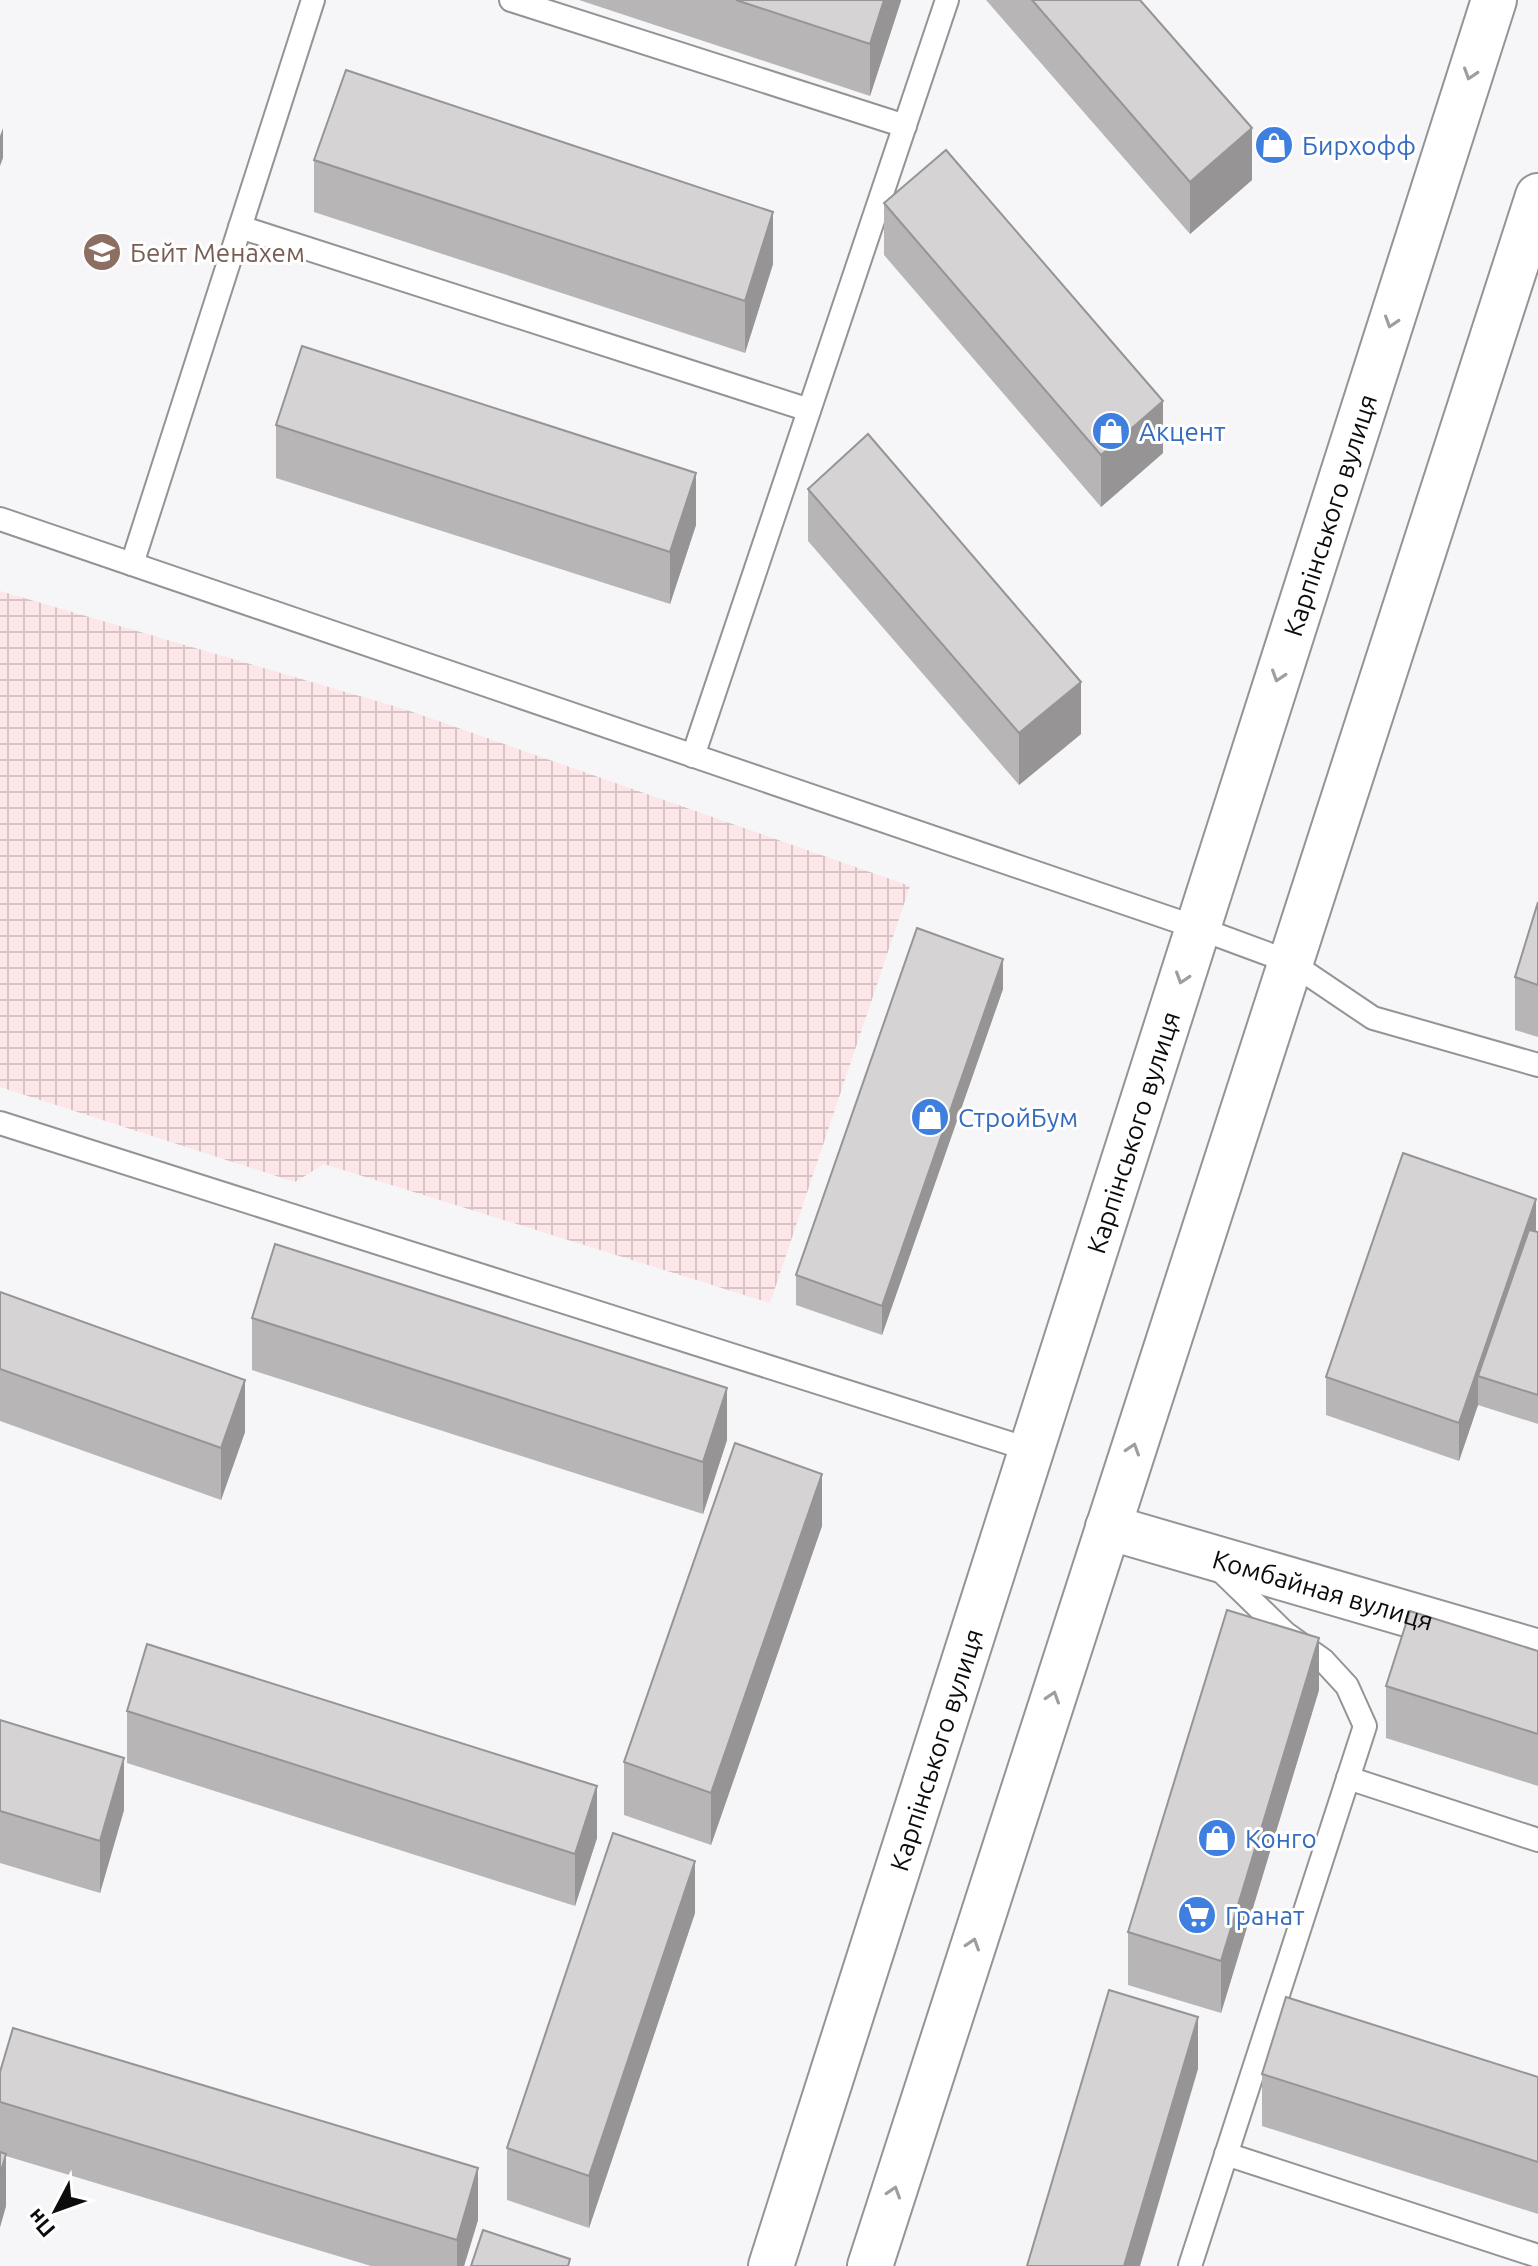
<svg xmlns="http://www.w3.org/2000/svg" width="1538" height="2266" viewBox="0 0 1538 2266" font-family="Ubuntu,sans-serif">
	<defs>
		<pattern id="industrial-grid" width="8" height="8" patternUnits="userSpaceOnUse" patternTransform="scale(2)"><rect width="8" height="8" fill="#fce6e7"/><path d="M0 4h8M4 0v8" fill="none" stroke="#d7c4c5"/></pattern>
	</defs>
	<rect width="100%" height="100%" fill="#f6f6f9"/>
	<path fill="url(#industrial-grid)" d="M 0,591 L 404,709 L 910,886 L 770,1303 L 324,1164 L 295,1182 L 0,1087 Z"/>
	<g fill="none" stroke-linecap="round" stroke-linejoin="round">
		<g stroke="#949497" stroke-width="26">
			<g id="service">
				<path d="M 511,0 L 905,126"/>
				<path d="M 240,227 L 809,410"/>
				<path d="M 0,519 L 1198,928 L 1290,962 L 1373,1018 L 1538,1065"/>
				<path d="M 132,564 L 313,0"/>
				<path d="M 693,756 L 947,0"/>
				<path d="M 0,1123 L 1031,1450"/>
				<path d="M 1348,1778 L 1538,1840"/>
				<path d="M 1226,2154 L 1538,2256"/>
				<path d="M 1190,2266 L 1365,1726 L 1347,1686 L 1323,1660 L 1285,1633 L 1218,1568"/>
			</g>
		</g>
		<g stroke="#949497" stroke-width="48">
			<g id="minor">
				<path id="s1" d="M 1108,1527 L 1538,1652"/>
			</g>
		</g>
		<g stroke="#949497" stroke-width="48">
			<g id="tertiary">
				<path id="s2" d="M 771,2266 L 1494,0"/>
				<path d="M 870,2266 L 1538,196"/>
			</g>
		</g>
		<use href="#service" stroke="#fff" stroke-width="22"/>
		<use href="#minor" stroke="#fff" stroke-width="44"/>
		<use href="#tertiary" stroke="#fff" stroke-width="44"/>
	</g>
	<g fill="#b8b5b6">
		<path d="M 579,0 L 901,0 L 870,96 Z"/>
		<path d="M 986,0 L 1140,0 L 1252,180 L 1190,234 Z"/>
		<path d="M 314,160 L 773,264 L 745,353 L 314,212 Z"/>
		<path d="M 884,203 L 1163,453 L 1101,507 L 884,255 Z"/>
		<path d="M 276,425 L 696,525 L 670,604 L 276,478 Z"/>
		<path d="M 808,489 L 1081,734 L 1019,785 L 808,541 Z"/>
		<path d="M 1538,902 L 1538,1037 L 1515,1030 L 1515,977 Z"/>
		<path d="M 1003,989 L 882,1335 L 796,1305 L 796,1275 Z"/>
		<path d="M 1536,1232 L 1538,1232 L 1538,1424 L 1478,1405 L 1459,1461 L 1326,1415 L 1326,1377 Z"/>
		<path d="M 0,1292 L 245,1432 L 221,1500 L 0,1421 Z"/>
		<path d="M 252,1318 L 727,1440 L 703,1514 L 252,1370 Z"/>
		<path d="M 822,1526 L 711,1845 L 624,1815 L 624,1762 Z"/>
		<path d="M 1538,1651 L 1538,1786 L 1386,1738 L 1386,1686 Z"/>
		<path d="M 1319,1690 L 1221,2013 L 1128,1985 L 1128,1932 Z"/>
		<path d="M 127,1711 L 597,1838 L 575,1906 L 127,1763 Z"/>
		<path d="M 0,1720 L 124,1810 L 100,1893 L 0,1863 Z"/>
		<path d="M 695,1913 L 589,2228 L 507,2200 L 507,2148 Z"/>
		<path d="M 0,2072 L 478,2220 L 464,2266 L 371,2266 L 6,2156 L 6,2206 L 0,2227 Z"/>
		<path d="M 1262,2074 L 1538,2077 L 1538,2214 L 1262,2126 Z"/>
	</g>
	<g fill="#969494">
		<path d="M 884,0 L 901,0 L 901,1 L 870,96 L 870,44 Z"/>
		<path d="M 3,128 L 3,158 L 0,166 L 0,136 Z"/>
		<path d="M 1252,128 L 1252,180 L 1190,234 L 1190,182 Z"/>
		<path d="M 773,212 L 773,264 L 745,353 L 745,301 Z"/>
		<path d="M 1163,401 L 1163,453 L 1101,507 L 1101,455 Z"/>
		<path d="M 696,473 L 696,525 L 670,604 L 670,552 Z"/>
		<path d="M 1081,682 L 1081,734 L 1019,785 L 1019,733 Z"/>
		<path d="M 1003,959 L 1003,989 L 882,1335 L 882,1306 Z"/>
		<path d="M 1536,1199 L 1536,1237 L 1478,1376 L 1478,1405 L 1459,1461 L 1459,1423 Z"/>
		<path d="M 245,1380 L 245,1432 L 221,1500 L 221,1448 Z"/>
		<path d="M 727,1388 L 727,1440 L 703,1514 L 703,1462 Z"/>
		<path d="M 822,1474 L 822,1526 L 711,1845 L 711,1793 Z"/>
		<path d="M 1319,1638 L 1319,1690 L 1221,2013 L 1221,1961 Z"/>
		<path d="M 124,1758 L 124,1810 L 100,1893 L 100,1841 Z"/>
		<path d="M 597,1786 L 597,1838 L 575,1906 L 575,1854 Z"/>
		<path d="M 695,1861 L 695,1913 L 589,2228 L 589,2176 Z"/>
		<path d="M 1198,2017 L 1198,2069 L 1140,2266 L 1124,2266 Z"/>
		<path d="M 6,2154 L 6,2206 L 0,2227 L 0,2175 Z"/>
		<path d="M 478,2168 L 478,2220 L 464,2266 L 457,2266 L 457,2240 Z"/>
	</g>
	<g fill="#d6d3d4" stroke="#969494" stroke-width="2">
		<path d="M 736,0 L 884,0 L 870,44 Z"/>
		<path d="M 1032,0 L 1140,0 L 1252,128 L 1190,182 Z"/>
		<path d="M 346,70 L 773,212 L 745,301 L 314,160 Z"/>
		<path d="M 946,150 L 1163,401 L 1101,455 L 884,203 Z"/>
		<path d="M 302,346 L 696,473 L 670,552 L 276,425 Z"/>
		<path d="M 868,434 L 1081,682 L 1019,733 L 808,489 Z"/>
		<path d="M 1538,902 L 1538,985 L 1515,977 Z"/>
		<path d="M 917,928 L 1003,959 L 882,1306 L 796,1275 Z"/>
		<path d="M 1403,1153 L 1536,1199 L 1459,1423 L 1326,1377 Z"/>
		<path d="M 1529,1230 L 1538,1232 L 1538,1395 L 1478,1376 Z"/>
		<path d="M 275,1244 L 727,1388 L 703,1462 L 252,1318 Z"/>
		<path d="M 0,1292 L 245,1380 L 221,1448 L 0,1369 Z"/>
		<path d="M 735,1443 L 822,1474 L 711,1793 L 624,1762 Z"/>
		<path d="M 1227,1610 L 1319,1638 L 1221,1961 L 1128,1932 Z"/>
		<path d="M 1410,1611 L 1538,1651 L 1538,1734 L 1386,1686 Z"/>
		<path d="M 147,1644 L 597,1786 L 575,1854 L 127,1711 Z"/>
		<path d="M 0,1720 L 124,1758 L 100,1841 L 0,1811 Z"/>
		<path d="M 613,1833 L 695,1861 L 589,2176 L 507,2148 Z"/>
		<path d="M 1109,1990 L 1198,2017 L 1124,2266 L 1027,2266 Z"/>
		<path d="M 1286,1997 L 1538,2077 L 1538,2162 L 1262,2074 Z"/>
		<path d="M 13,2028 L 478,2168 L 457,2240 L 0,2102 L 0,2072 Z"/>
		<path d="M 0,2152 L 6,2154 L 0,2175 Z"/>
		<path d="M 483,2230 L 570,2259 L 568,2266 L 471,2266 Z"/>
	</g>
	<defs><path id="oneway-chevron" d="M-2-3.5L2.5 0L-2 3.5" fill="none" stroke-width="1.6" stroke-linecap="round" stroke-linejoin="round" transform="scale(2)"/></defs>
	<g stroke="#9e9e9e">
		<use href="#oneway-chevron" transform="translate(1470 74) rotate(108)"/>
		<use href="#oneway-chevron" transform="translate(1391 322) rotate(108)"/>
		<use href="#oneway-chevron" transform="translate(1278 676) rotate(108)"/>
		<use href="#oneway-chevron" transform="translate(1182 978) rotate(108)"/>
		<use href="#oneway-chevron" transform="translate(1133 1449) rotate(-72)"/>
		<use href="#oneway-chevron" transform="translate(1053 1697) rotate(-72)"/>
		<use href="#oneway-chevron" transform="translate(973 1944) rotate(-72)"/>
		<use href="#oneway-chevron" transform="translate(894 2192) rotate(-72)"/>
	</g>
	<defs>
		<g id="shop-disc" transform="scale(2)"><circle r="9.5" fill="#3f7fe0" stroke="#fff"/><path d="M-5-2.5h2.3a2.7 3.5 0 0 1 5.4 0H5L5.5 6h-11ZM-1.5-2.5h3a1.5 2.3 0 0 0-3 0Z" fill="#fff"/></g>
		<g id="school-disc" transform="scale(2)"><circle r="9.5" fill="#8d6e63" stroke="#fff"/><path d="M0-5L7-2L0 1L-7-2ZM-4 1L0 2.5L4 1V4Q0 6-4 4Z" fill="#fff"/></g>
		<g id="supermarket-disc" transform="scale(2)"><circle r="9.5" fill="#3f7fe0" stroke="#fff"/><path d="M-6-5.5h2.5l.6 2H6L4.5 2H-2.5L-4.4-4H-6ZM-1.5 3.2a1.3 1.3 0 1 0 .1 0ZM3 3.2a1.3 1.3 0 1 0 .1 0Z" fill="#fff"/></g>
	</defs>
	<g fill-rule="evenodd">
		<use href="#shop-disc" x="1274" y="145"/>
		<use href="#school-disc" x="102" y="252"/>
		<use href="#shop-disc" x="1111" y="431"/>
		<use href="#shop-disc" x="930" y="1117"/>
		<use href="#shop-disc" x="1217" y="1838"/>
		<use href="#supermarket-disc" x="1197" y="1915"/>
	</g>
	<g text-anchor="middle" dominant-baseline="central" stroke-width="6" stroke-linejoin="round" paint-order="stroke">
		<g font-size="26" fill="#366cbe" stroke="#fff" text-anchor="start">
			<text x="1302" y="145">Бирхофф</text>
			<text x="1139" y="431">Акцент</text>
			<text x="958" y="1117">СтройБум</text>
			<text x="1245" y="1838">Конго</text>
			<text x="1225" y="1915">Гранат</text>
		</g>
		<g font-size="26" fill="#785e54" stroke="#fff" text-anchor="start">
			<text x="130" y="252">Бейт Менахем</text>
		</g>
		<g font-size="26" fill="#0c0c0d" stroke="#fff">
			<text stroke="none"><textPath href="#s2" startOffset="1838">Карпінського вулиця</textPath></text>
			<text stroke="none"><textPath href="#s2" startOffset="1190">Карпінського вулиця</textPath></text>
			<text stroke="none"><textPath href="#s1" startOffset="224">Комбайная вулиця</textPath></text>
			<text stroke="none"><textPath href="#s2" startOffset="542">Карпінського вулиця</textPath></text>
		</g>
	</g>
	<g transform="translate(56 2210) rotate(229)" stroke="#ffffff" stroke-width="6" paint-order="stroke">
	<path d="M0-6L14 30L0 20L-14 30Z" fill="#0c0c0d"/>
	<text y="-12" font-size="22" font-weight="bold" text-anchor="middle" fill="#0c0c0d">Пн</text>
	</g>
</svg>
